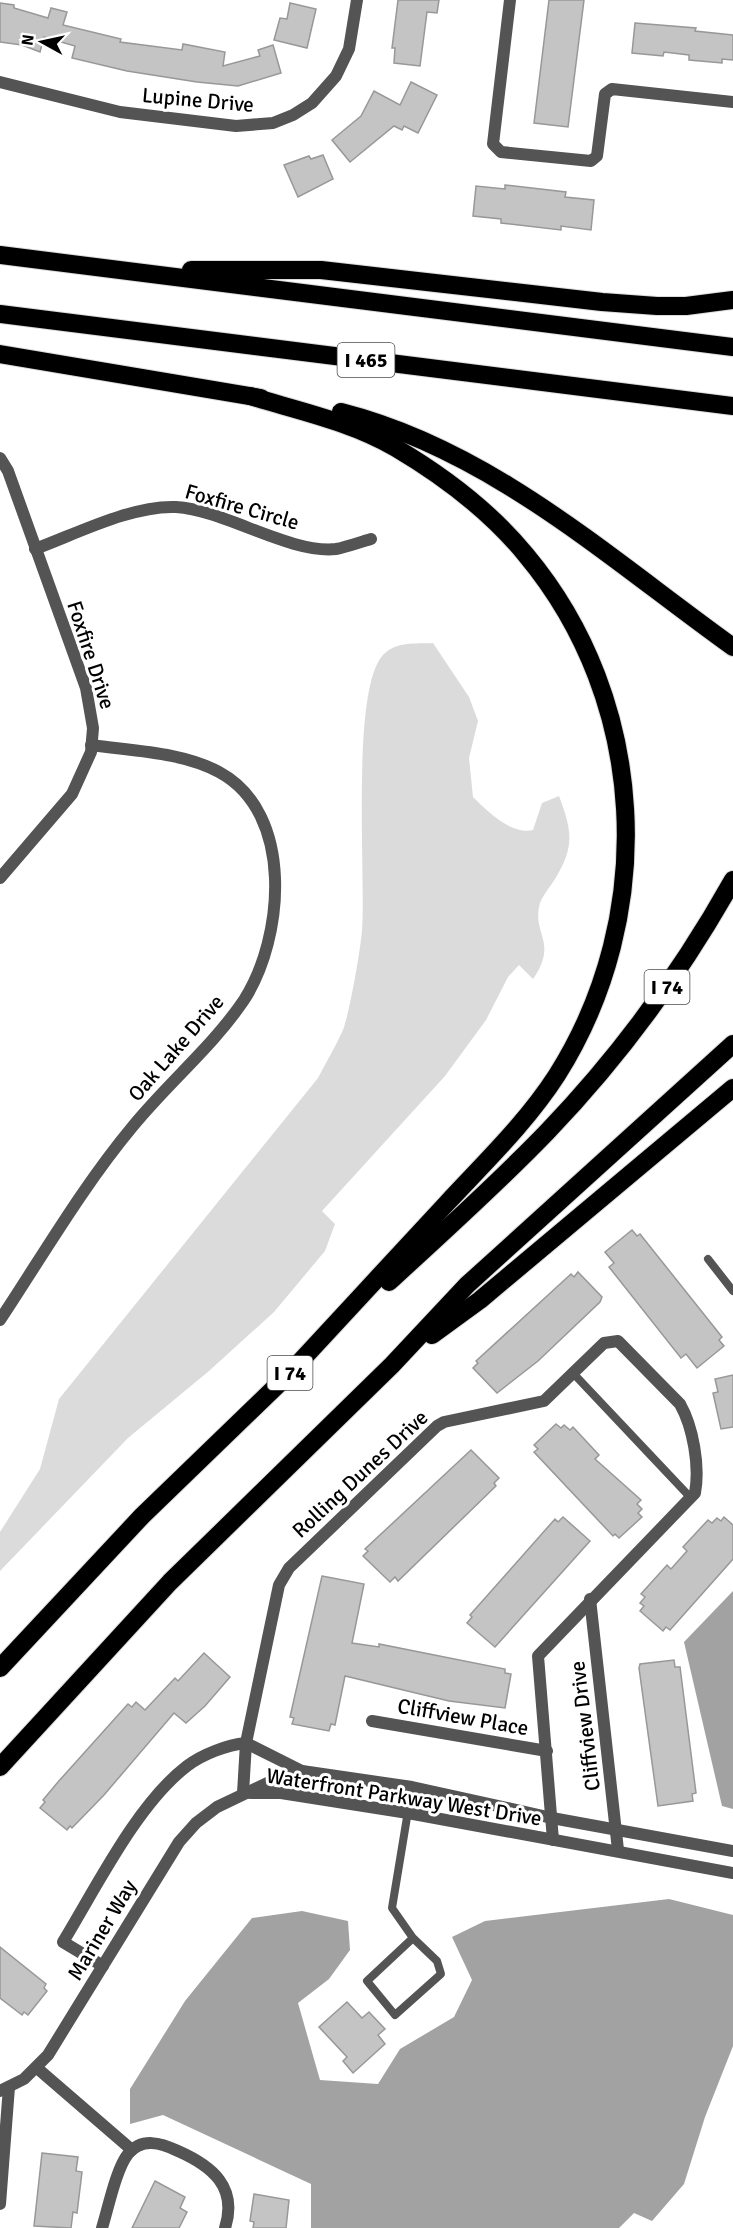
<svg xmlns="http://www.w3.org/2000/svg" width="733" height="2228" viewBox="0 0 733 2228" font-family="Signika,sans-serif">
	<rect width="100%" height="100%" fill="#fff"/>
	<path fill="#dbdbdb" d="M 433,643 L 469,697 L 478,721 L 469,758 L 473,797 C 487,811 511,835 533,830 L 542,803 L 559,796 C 572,831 575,846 555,879 C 550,887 543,895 540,903 C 531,934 559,941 533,979 L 519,965 L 508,977 L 486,1020 L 445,1076 L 322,1211 L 335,1224 L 325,1251 L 274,1312 L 209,1371 L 128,1438 L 0,1571 L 0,1532 L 40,1469 L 59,1399 L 318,1078 C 326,1062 336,1046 343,1030 C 350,1011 360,952 362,931 C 366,875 351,694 382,656 C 395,641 416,644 433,643 Z"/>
	<g fill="#a2a2a2">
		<path d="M 733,1591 L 733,1809 L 722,1806 L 684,1642 Z"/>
		<path d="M 669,1899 L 733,1915 L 733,2046 L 705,2117 L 684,2184 L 652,2221 L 634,2213 L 619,2228 L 311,2228 L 311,2184 L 163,2115 L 130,2124 L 130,2089 L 185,2001 L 252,1918 L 302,1911 L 348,1921 L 350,1950 L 329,1979 L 298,2003 L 320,2080 L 378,2084 L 400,2049 L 454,2017 L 472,1980 L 452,1937 L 485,1921 Z"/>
	</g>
	<g fill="#c4c4c4" stroke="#989898" stroke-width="1.5">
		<path d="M 398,0 L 439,0 L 437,13 L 427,12 L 420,66 L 394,63 L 395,48 L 392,48 Z"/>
		<path d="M 549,0 L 584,0 L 568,127 L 534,123 Z"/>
		<path d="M 0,3 L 14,5 L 14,8 L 48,18 L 51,8 L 67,12 L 63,25 L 121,39 L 120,42 L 182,50 L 183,44 L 225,52 L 223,66 L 260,56 L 258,50 L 273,45 L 281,73 L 238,86 L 197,82 L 127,71 L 72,58 L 75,46 L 44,37 L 40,52 L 22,45 L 0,42 Z"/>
		<path d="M 290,3 L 316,9 L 307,48 L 274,40 L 280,18 L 287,19 Z"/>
		<path d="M 635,23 L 696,28 L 695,31 L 733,35 L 733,60 L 722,59 L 722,63 L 689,60 L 689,55 L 664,52 L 663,56 L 632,53 Z"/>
		<path d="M 411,82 L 437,95 L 418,133 L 404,126 L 402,130 L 394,126 L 350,162 L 332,140 L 361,116 L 374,91 L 400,105 Z"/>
		<path d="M 323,155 L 333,179 L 298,197 L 284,165 L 309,156 L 311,159 Z"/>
		<path d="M 505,185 L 566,192 L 565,197 L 594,200 L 591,230 L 561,226 L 561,230 L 501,223 L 501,219 L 473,216 L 476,186 L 505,189 Z"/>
		<path d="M 632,1230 L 637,1236 L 640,1234 L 722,1337 L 719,1340 L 724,1346 L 697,1368 L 686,1354 L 681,1358 L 609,1267 L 614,1263 L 605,1252 Z"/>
		<path d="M 578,1272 L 602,1297 L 600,1302 L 538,1361 L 497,1393 L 473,1368 L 478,1363 L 476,1361 L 571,1274 L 574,1277 Z"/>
		<path d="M 733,1375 L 733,1427 L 721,1429 L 713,1393 L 718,1392 L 715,1379 Z"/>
		<path d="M 556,1424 L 561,1428 L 564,1425 L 570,1430 L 573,1427 L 599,1455 L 595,1459 L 641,1500 L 637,1504 L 642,1509 L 638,1513 L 642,1517 L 619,1538 L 615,1534 L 613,1536 L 534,1452 L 538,1449 L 534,1445 Z"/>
		<path d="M 471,1450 L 499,1478 L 494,1483 L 496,1486 L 398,1581 L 395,1577 L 390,1582 L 363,1556 L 368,1551 L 365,1549 Z"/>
		<path d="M 563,1517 L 590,1541 L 495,1647 L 467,1623 L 472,1617 L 470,1615 L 555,1519 L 558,1522 Z"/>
		<path d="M 724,1517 L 733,1525 L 733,1559 L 670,1630 L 666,1627 L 663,1631 L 640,1611 L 644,1606 L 640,1603 L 645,1597 L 641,1594 L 667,1565 L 671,1569 L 687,1551 L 683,1547 L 708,1520 L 712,1523 L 717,1518 L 721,1521 Z"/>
		<path d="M 322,1576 L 364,1584 L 352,1643 L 379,1647 L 379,1644 L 505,1669 L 505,1673 L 511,1674 L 505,1708 L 449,1701 L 345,1676 L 335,1725 L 331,1724 L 329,1731 L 292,1724 L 294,1718 L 290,1717 Z"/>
		<path d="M 204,1653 L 230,1677 L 205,1706 L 186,1723 L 174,1713 L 104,1795 L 72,1828 L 70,1826 L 67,1830 L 40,1808 L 45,1802 L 43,1800 L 58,1782 L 128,1704 L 132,1707 L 136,1702 L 145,1710 L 175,1678 L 178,1681 Z"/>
		<path d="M 674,1660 L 675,1667 L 680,1667 L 696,1793 L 692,1794 L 693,1801 L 658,1806 L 639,1668 L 640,1664 Z"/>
		<path d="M 0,1947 L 46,1984 L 44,1988 L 47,1991 L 28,2015 L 24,2012 L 22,2015 L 0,1998 Z"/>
		<path d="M 347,2002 L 362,2018 L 369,2012 L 385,2029 L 378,2035 L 385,2044 L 353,2073 L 343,2061 L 347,2057 L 319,2027 Z"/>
		<path d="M 42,2153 L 78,2157 L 76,2171 L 82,2172 L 77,2213 L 73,2212 L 71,2228 L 34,2226 Z"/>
		<path d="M 155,2181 L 185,2197 L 180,2208 L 187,2212 L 179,2228 L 132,2228 Z"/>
		<path d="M 254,2194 L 289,2200 L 286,2228 L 253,2228 L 254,2222 L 250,2221 Z"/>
	</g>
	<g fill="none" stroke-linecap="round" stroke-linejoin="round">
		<g stroke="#dbdbdb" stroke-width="20">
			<g id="highway">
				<path d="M 0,255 L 733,347"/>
				<path d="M 191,270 L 321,270 L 602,302 L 657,306 L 686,306 L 733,300"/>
				<path d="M 0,314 L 733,406"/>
				<path d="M 0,354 L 261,398"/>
				<path d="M 250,396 C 299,411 352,422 396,448 C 445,477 490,511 526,555 C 648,701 658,915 557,1075 C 526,1123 485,1162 447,1203 C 393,1262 338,1320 284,1379"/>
				<path d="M 341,412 C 491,450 610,559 733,647"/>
				<path d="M 389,1282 C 442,1233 497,1184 547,1132 C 620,1056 682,971 733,880"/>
				<path d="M 432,1335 L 480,1300 L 733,1088"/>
				<path d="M 0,1668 L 142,1516 L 291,1372"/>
				<path d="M 0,1767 L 170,1582 L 392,1365 L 467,1285 L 733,1044"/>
			</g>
		</g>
		<g stroke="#545454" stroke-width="8">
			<path d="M 708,1259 L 733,1291"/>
			<path d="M 572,1372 L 690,1497"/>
			<path d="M 412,1787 L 392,1908 L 413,1938 L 437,1961 L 441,1974 L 395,2015 L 367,1981 L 413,1938"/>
		</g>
		<g stroke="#545454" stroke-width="12">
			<path d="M 510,0 L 493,144 L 501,152 L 591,161 L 597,156 L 605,94 L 612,89 L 733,102"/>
			<path d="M 0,82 L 120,112 L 236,126 L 273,123 L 293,115 L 312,103 L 336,76 L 349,49 L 357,0"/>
			<path d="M 0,458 L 8,471 L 86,688 L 93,728 L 91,752 L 72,794 L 0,878"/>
			<path d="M 35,549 C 76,534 132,505 176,507 C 225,510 289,554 336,549 C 347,547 360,542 371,539"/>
			<path d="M 0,1320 C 43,1255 83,1186 133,1126 C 168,1083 213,1046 244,1000 C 284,938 295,813 219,772 C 182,752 133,751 91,745"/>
			<path d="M 590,1599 L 618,1850"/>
			<path d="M 372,1721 L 547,1751"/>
			<path d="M 243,1793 L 246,1743 L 279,1585 L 289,1568 L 437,1426 L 444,1422 L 544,1401 L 604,1343 L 618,1341 L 680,1404 C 693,1427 700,1466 695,1493 L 538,1656 L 553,1840"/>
			<path d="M 250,1793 L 281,1793 L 408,1813 L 733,1873"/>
			<path d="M 103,1966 L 63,1942 C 96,1888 137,1804 187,1766 C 203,1754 227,1745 246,1743 L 302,1771"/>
			<path d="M 37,2068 L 132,2150"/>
			<path d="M 0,2091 L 24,2079 L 48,2055 L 179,1842 L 196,1823 L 217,1807 L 280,1777 L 302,1771 L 412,1787 L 552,1818 L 733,1851"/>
			<path d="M 0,2204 L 9,2087"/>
			<path d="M 102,2228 C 108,2209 116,2169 128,2154 C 142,2137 161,2143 178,2151 C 212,2166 238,2187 225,2228"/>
		</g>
		<use href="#highway" stroke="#000" stroke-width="18"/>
	</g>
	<g text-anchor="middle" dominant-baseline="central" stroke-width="6" stroke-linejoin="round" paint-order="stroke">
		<g fill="#fff" stroke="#4c4c4c" stroke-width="1.5">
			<rect x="337.5" y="343" width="57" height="34" rx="4.5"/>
			<rect x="644.5" y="970" width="45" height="34" rx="4.5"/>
			<rect x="267.5" y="1356" width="45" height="34" rx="4.5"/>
		</g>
		<g font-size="20" font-weight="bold" fill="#000">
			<text x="366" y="360">I 465</text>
			<text x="667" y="987">I 74</text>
			<text x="290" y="1373">I 74</text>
		</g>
		<g font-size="21" fill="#000" stroke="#fff">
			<text transform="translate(198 100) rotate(5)">Lupine Drive</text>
			<text transform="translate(242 507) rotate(16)">Foxfire Circle</text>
			<text transform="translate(91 655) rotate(72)">Foxfire Drive</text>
			<text transform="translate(176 1048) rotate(-49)">Oak Lake Drive</text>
			<text transform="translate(360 1474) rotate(-43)">Rolling Dunes Drive</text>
			<text transform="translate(463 1717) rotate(10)">Cliffview Place</text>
			<text transform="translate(585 1726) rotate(-97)">Cliffview Drive</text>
			<text transform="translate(404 1797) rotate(9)">Waterfront Parkway West Drive</text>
			<text transform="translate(102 1930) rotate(-59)">Mariner Way</text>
		</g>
	</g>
	<g transform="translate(42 42) rotate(278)" stroke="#ffffff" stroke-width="4.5" paint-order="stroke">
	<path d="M0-4.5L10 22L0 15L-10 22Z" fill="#000000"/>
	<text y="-9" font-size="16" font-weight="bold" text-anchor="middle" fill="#000000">N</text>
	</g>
</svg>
